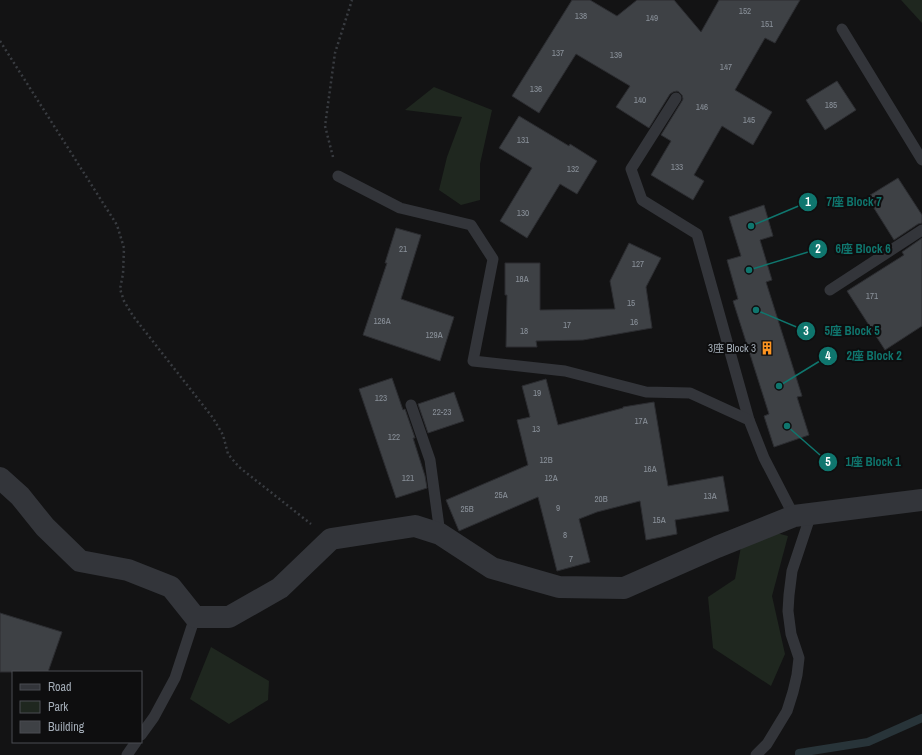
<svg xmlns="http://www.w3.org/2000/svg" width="922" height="755" viewBox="0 0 922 755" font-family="'Archivo Narrow','Noto Sans TC',sans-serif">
	<rect width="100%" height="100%" fill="#131314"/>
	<g fill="#1f271f">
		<path d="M 901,0 L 922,0 L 922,23 Z"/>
		<path d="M 434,87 L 492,110 L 480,164 L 480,200 L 461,205 L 439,190 L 447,157 L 462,117 L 405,110 Z"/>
		<path d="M 745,525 L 788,536 L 772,596 L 785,654 L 771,686 L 713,648 L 708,597 L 735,579 Z"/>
		<path d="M 211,647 L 269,681 L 268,700 L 229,724 L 190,699 Z"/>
	</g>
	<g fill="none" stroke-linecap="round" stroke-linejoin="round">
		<path stroke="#283439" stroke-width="8" d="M 799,755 L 799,753 L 868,742 L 922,718"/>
	</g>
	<g fill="#3e4145" stroke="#2c2d31">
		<path d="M 572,0 L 590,0 L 617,16 L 637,0 L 674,0 L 701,32 L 719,0 L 800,0 L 775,43 L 765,38 L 735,90 L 772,112 L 753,145 L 722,126 L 694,175 L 704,181 L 693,200 L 651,175 L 671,141 L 661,135 L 682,101 L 683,99 L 682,95 L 679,92 L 677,91 L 673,92 L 670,94 L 649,128 L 616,107 L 630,86 L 576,54 L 539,113 L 512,96 Z"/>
		<path d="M 837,81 L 856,110 L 825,130 L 806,100 Z"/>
		<path d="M 519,116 L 569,146 L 570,144 L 597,161 L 577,194 L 560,184 L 527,238 L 500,221 L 532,168 L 499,148 Z"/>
		<path d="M 898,178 L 922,215 L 922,223 L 918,224 L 894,240 L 867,197 Z"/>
		<path d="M 764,205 L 773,236 L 760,240 L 772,280 L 766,282 L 802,396 L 797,397 L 809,435 L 774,447 L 764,416 L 769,414 L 733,301 L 738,299 L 727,260 L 741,256 L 729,217 Z"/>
		<path d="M 396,228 L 421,235 L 401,299 L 454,317 L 440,361 L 363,335 L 387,263 L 385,263 Z"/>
		<path d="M 922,238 L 922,326 L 885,350 L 847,291 L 904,255 L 902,252 Z"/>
		<path d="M 629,243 L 661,258 L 646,287 L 652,328 L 583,340 L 536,341 L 537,347 L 506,347 L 507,295 L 505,295 L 505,263 L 540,263 L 540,310 L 615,309 L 610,281 Z"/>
		<path d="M 392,378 L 403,410 L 405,409 L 415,438 L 413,438 L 425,476 L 427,488 L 396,498 L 359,389 Z"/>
		<path d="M 546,379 L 558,425 L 623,408 L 623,407 L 654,402 L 668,486 L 723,476 L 729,511 L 675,520 L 677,534 L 646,540 L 640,501 L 597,512 L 579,519 L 590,562 L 557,571 L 538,497 L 459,531 L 446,500 L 528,465 L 517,420 L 530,417 L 522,386 Z"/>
		<path d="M 454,392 L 464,421 L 428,433 L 418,404 Z"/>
		<path d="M 0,613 L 62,632 L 48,672 L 0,672 Z"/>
	</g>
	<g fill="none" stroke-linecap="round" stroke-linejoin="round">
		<g stroke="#393c41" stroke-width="2.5" stroke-dasharray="2 3" stroke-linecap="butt">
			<path d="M 0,41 L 117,225 L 124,248 L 123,274 L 120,289 L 124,301 L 133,316 L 213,418 L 223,435 L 228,454 L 239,467 L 311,524"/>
			<path d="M 333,157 L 325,126 L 335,53 L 352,0"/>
		</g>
		<g stroke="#33353a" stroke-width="11">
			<path d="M 842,29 L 922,160"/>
			<path d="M 676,98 L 631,169 L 642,200 L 697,234 L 749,420"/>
			<path d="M 338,176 L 400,208 L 471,225 L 493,259 L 473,361 L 565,371 L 646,392 L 690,393 L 749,420 L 764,458 L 794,516"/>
			<path d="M 830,290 L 922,230"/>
			<path d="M 411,405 L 430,460 L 440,534"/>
			<path d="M 141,735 L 154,717 L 175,678 L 195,617"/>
			<path d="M 127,755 L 136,742"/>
			<path d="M 756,755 L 767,744 L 787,711 L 793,692 L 797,675 L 799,658 L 791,634 L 788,611 L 789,595 L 792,571 L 811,514"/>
		</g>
		<path stroke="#33353a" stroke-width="22" d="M 0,478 L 20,496 L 45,527 L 80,561 L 128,570 L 171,587 L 195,617 L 229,617 L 280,588 L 331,539 L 415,526 L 440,534 L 492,568 L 559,587 L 624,588 L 717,547 L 794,516 L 922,500"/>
	</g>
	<defs>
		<g id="building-bare" transform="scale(1.08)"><path d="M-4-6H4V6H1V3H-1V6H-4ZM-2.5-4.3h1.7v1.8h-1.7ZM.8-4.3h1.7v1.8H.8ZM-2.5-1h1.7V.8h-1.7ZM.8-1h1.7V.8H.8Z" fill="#fd9522" stroke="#0e0e0f" stroke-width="2.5" paint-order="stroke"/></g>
	</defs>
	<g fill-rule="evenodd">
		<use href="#building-bare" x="767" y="348"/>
	</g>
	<g text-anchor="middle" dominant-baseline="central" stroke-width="4" stroke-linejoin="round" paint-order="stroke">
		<g font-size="9" fill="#8a919a">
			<text x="745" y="11">152</text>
			<text x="581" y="16">138</text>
			<text x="652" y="18">149</text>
			<text x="767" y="24">151</text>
			<text x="558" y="53">137</text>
			<text x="616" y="55">139</text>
			<text x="726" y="67">147</text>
			<text x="536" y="89">136</text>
			<text x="640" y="100">140</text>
			<text x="831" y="105">185</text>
			<text x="702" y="107">146</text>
			<text x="749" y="120">145</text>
			<text x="523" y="140">131</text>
			<text x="677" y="167">133</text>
			<text x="573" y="169">132</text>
			<text x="523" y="213">130</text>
			<text x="403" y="249">21</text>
			<text x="638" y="264">127</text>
			<text x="522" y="279">18A</text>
			<text x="872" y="296">171</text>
			<text x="631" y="303">15</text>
			<text x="382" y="321">126A</text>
			<text x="634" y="322">16</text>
			<text x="567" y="325">17</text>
			<text x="524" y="331">18</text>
			<text x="434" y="335">129A</text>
			<text x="537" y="393">19</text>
			<text x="381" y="398">123</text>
			<text x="442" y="412">22-23</text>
			<text x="641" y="421">17A</text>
			<text x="536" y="429">13</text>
			<text x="394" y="437">122</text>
			<text x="546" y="460">12B</text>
			<text x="650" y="469">16A</text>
			<text x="408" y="478">121</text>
			<text x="551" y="478">12A</text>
			<text x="501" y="495">25A</text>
			<text x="710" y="496">13A</text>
			<text x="601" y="499">20B</text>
			<text x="558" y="508">9</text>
			<text x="467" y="509">25B</text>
			<text x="659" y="520">15A</text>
			<text x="565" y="535">8</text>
			<text x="571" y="559">7</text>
		</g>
		<g font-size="11" fill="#a3acb6" stroke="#0e0e0f" text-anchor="end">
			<text x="756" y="348">3座 Block 3</text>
		</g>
	</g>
	<path fill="none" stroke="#0f766e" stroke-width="1.5" d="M751 226L808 202M749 270L818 249M756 310L806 331M779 386L828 356M787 426L828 462"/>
	<g fill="#0f766e" stroke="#0e0e0f" stroke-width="1.5">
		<circle cx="751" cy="226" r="4"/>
		<circle cx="749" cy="270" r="4"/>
		<circle cx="756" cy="310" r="4"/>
		<circle cx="779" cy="386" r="4"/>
		<circle cx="787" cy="426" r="4"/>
		<circle cx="808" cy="202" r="10"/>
		<circle cx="818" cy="249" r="10"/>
		<circle cx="806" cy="331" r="10"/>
		<circle cx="828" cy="356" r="10"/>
		<circle cx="828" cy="462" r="10"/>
	</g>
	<g font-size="12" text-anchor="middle" font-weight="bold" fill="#fff">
		<text x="808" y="206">1</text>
		<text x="818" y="253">2</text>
		<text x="806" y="335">3</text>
		<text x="828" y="360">4</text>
		<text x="828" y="466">5</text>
	</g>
	<g font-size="12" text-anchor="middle" font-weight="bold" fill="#0f766e" stroke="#0e0e0f" stroke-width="4" stroke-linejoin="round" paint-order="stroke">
		<text x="854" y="206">7座 Block 7</text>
		<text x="863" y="253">6座 Block 6</text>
		<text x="852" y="335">5座 Block 5</text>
		<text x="874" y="360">2座 Block 2</text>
		<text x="873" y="466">1座 Block 1</text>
	</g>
	<rect x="12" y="671" width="130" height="72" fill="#0e0e0f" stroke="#4a4d52"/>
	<rect x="20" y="684" width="20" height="6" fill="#33353a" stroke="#4a4d52"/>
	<text x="48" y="691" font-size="12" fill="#a3acb6">Road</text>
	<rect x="20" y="701" width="20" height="12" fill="#1f271f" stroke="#4a4d52"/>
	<text x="48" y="711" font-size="12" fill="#a3acb6">Park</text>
	<rect x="20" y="721" width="20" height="12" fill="#3e4145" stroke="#4a4d52"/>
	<text x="48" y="731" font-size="12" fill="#a3acb6">Building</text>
</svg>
